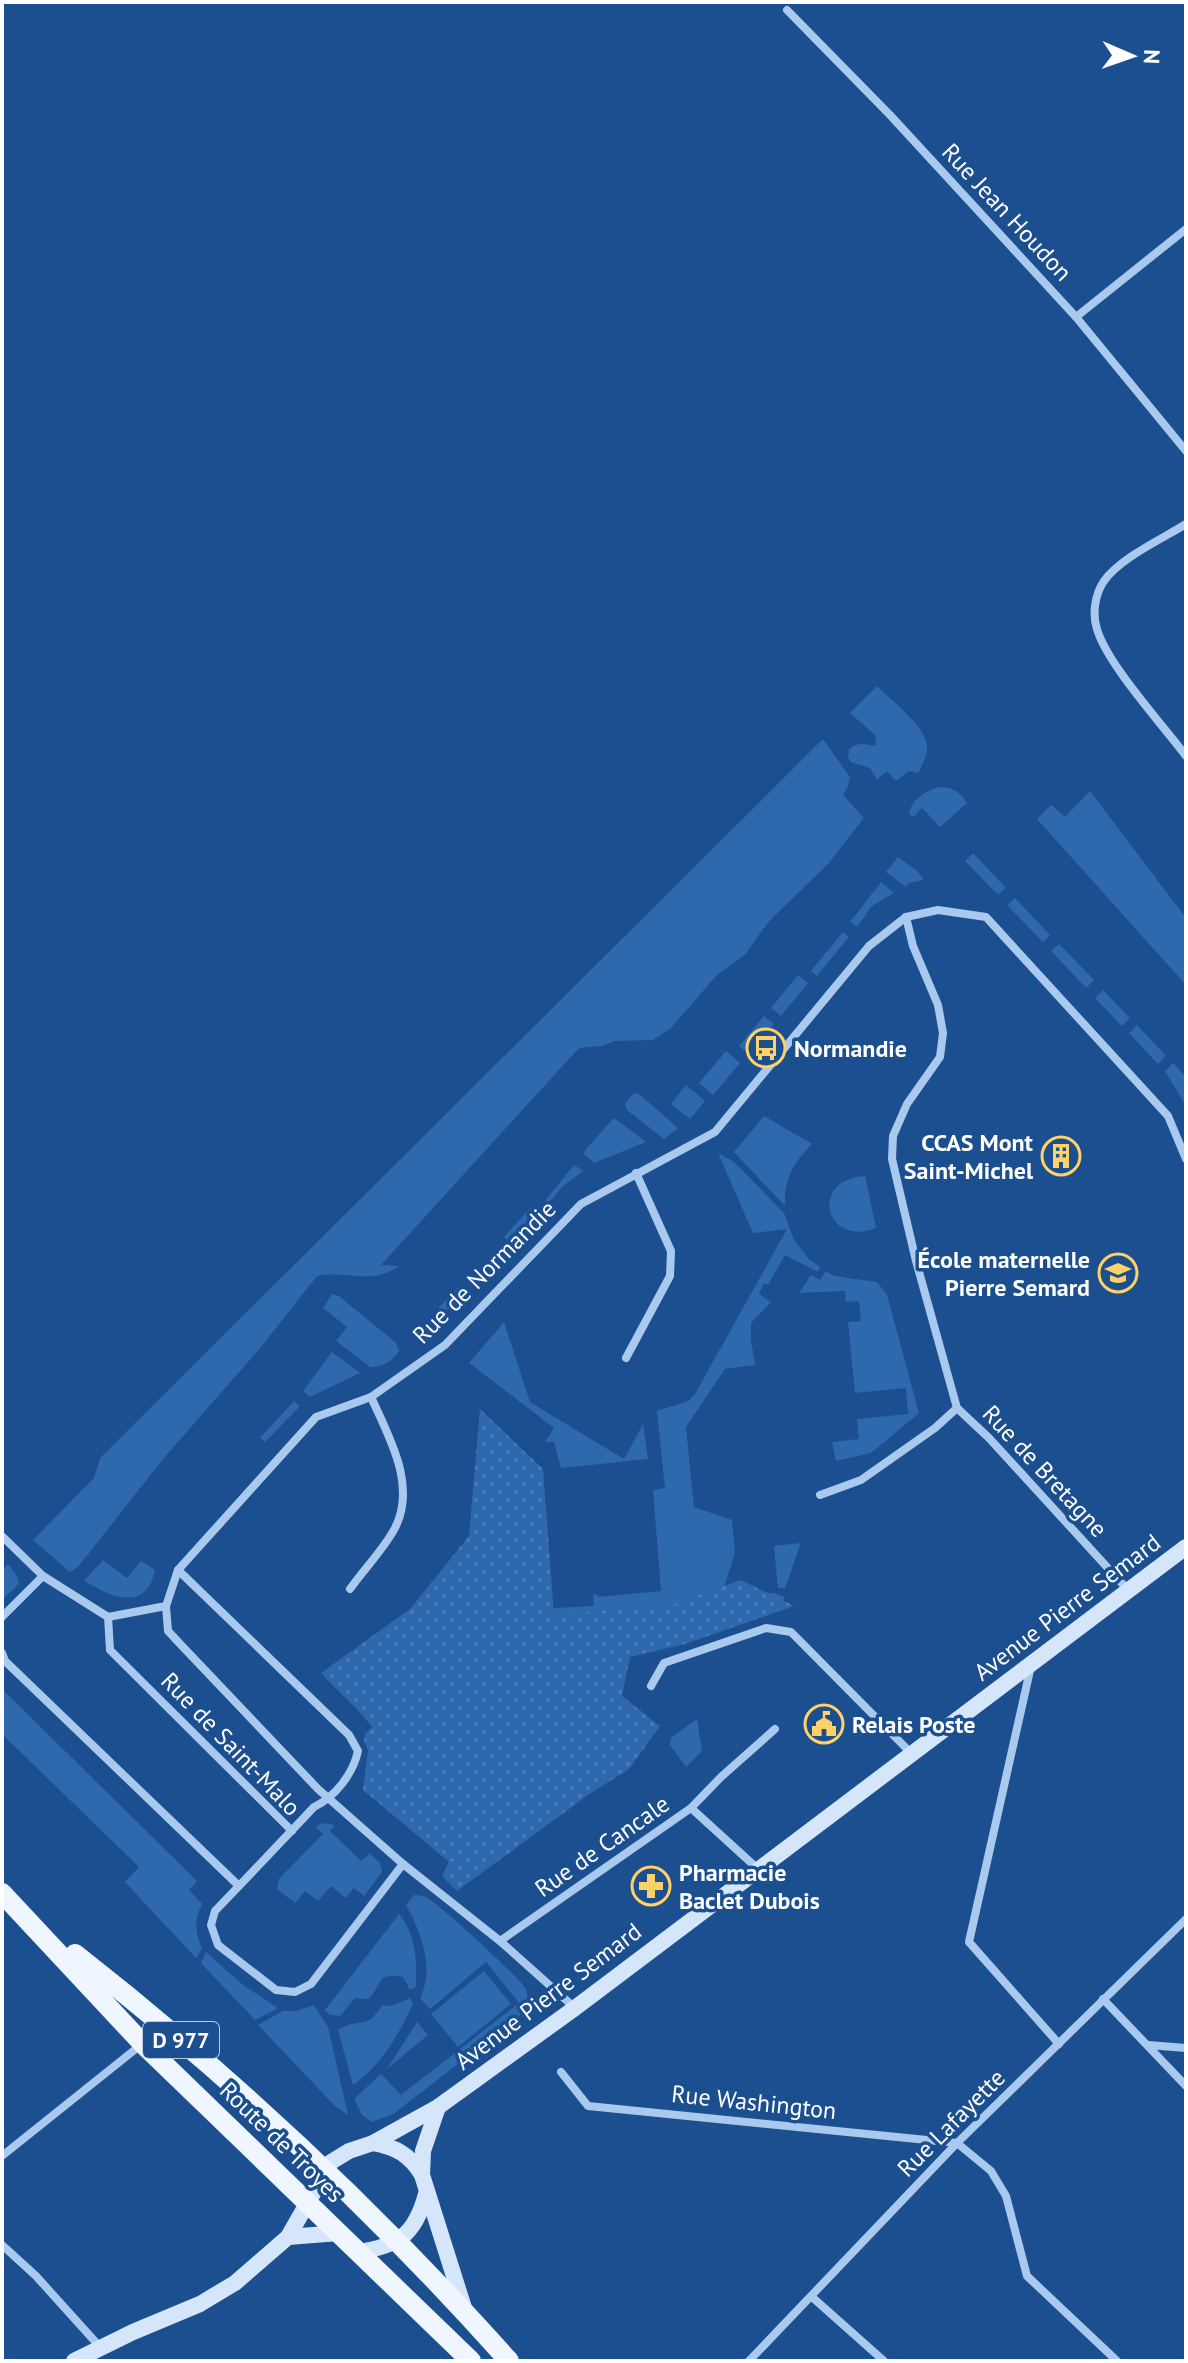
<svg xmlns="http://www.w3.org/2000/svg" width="1188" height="2363" viewBox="0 0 1188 2363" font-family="'PT Sans',sans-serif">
	<defs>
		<pattern id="park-dots" width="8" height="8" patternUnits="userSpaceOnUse" patternTransform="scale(2)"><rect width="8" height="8" fill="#2e69ad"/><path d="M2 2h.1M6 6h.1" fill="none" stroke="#4d80b9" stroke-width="1.8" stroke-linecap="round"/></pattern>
	</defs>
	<rect width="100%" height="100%" fill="#1b4f8f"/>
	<g fill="#2e69ad">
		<path d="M 877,686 C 891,700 921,723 926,741 C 930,752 923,763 918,773 L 909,771 L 896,781 L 887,771 L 877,780 L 870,768 L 851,762 L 848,757 L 849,749 C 858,742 864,744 875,746 L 876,736 L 850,713 Z"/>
		<path d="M 823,739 L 850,777 L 848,786 L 843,795 L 864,818 L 828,864 L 769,921 L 745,955 L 717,975 L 670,1029 L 653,1040 L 615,1041 L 601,1046 L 579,1048 L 381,1265 L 399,1266 C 370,1286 349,1270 317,1276 L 261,1347 L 163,1459 L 78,1567 L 70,1572 L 33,1540 L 94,1478 L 100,1458 Z"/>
		<path d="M 941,787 C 954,788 960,792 967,803 L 940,827 L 922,808 L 913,817 L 909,814 C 912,798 927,790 941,787 Z"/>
		<path d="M 1090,791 L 1186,918 L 1186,985 L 1037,819 L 1051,805 L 1065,817 Z"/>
		<path d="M 973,853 L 1006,888 L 998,895 L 965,861 Z"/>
		<path d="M 898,857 L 918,872 L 924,880 L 909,883 L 906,887 L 886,872 Z"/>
		<path d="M 881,882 L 894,893 L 872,906 L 857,927 L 850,922 Z"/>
		<path d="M 1015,898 L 1050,935 L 1043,942 L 1007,905 Z"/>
		<path d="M 843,932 L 849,937 L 817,976 L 811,971 Z"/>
		<path d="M 1059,944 L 1094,980 L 1086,988 L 1051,951 Z"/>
		<path d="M 798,975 L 808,983 L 781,1016 L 771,1008 Z"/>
		<path d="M 1103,990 L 1130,1018 L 1122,1026 L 1095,998 Z"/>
		<path d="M 764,1016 L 774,1024 L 749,1054 L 739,1046 Z"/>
		<path d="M 1137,1025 L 1166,1056 L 1158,1064 L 1129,1033 Z"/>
		<path d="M 726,1051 L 740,1063 L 713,1095 L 699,1083 Z"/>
		<path d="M 1173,1063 L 1186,1077 L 1186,1106 L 1165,1071 Z"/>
		<path d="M 686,1085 L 705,1101 L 690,1119 L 671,1104 Z"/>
		<path d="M 634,1093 L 639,1094 L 678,1128 L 664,1139 L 627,1110 L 625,1104 Z"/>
		<path d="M 764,1116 L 812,1144 C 793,1164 784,1178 785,1206 L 734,1152 Z"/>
		<path d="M 614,1118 L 646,1142 L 594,1163 L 584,1154 L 586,1149 Z"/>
		<path d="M 718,1153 L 734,1162 L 784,1213 L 794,1240 L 809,1259 L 820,1267 L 818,1272 L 785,1255 L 768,1285 L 764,1283 L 759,1294 L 771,1302 L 751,1323 L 751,1340 L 755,1365 L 725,1369 L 686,1427 L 694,1507 L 732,1520 L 735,1553 L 724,1588 L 747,1596 L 773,1593 L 785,1597 L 781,1609 L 642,1646 L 440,1614 L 594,1606 L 593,1595 L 597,1594 L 598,1597 L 661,1591 L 653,1490 L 665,1488 L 657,1411 L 688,1401 L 695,1394 L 787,1229 L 753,1233 Z"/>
		<path d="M 574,1165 L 583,1171 L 562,1187 L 547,1205 L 544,1202 Z"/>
		<path d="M 865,1176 L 876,1228 C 824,1248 809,1179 865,1176 Z"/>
		<path d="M 530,1208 L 537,1215 L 510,1243 L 504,1237 Z"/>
		<path d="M 826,1271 L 834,1276 L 877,1282 L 887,1295 L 919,1413 L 871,1453 L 836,1461 L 832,1442 L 859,1439 L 857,1419 L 908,1414 L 906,1388 L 855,1393 L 848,1322 L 861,1321 L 859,1301 L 846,1302 L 845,1291 L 799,1293 L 811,1275 L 820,1280 Z"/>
		<path d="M 459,1286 L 465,1291 L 437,1319 L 432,1315 Z"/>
		<path d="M 332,1294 L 339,1296 L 396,1343 L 399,1351 C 394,1360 381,1368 370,1367 L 336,1341 L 347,1327 L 323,1308 Z"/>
		<path d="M 504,1322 L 530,1402 L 624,1459 L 643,1424 L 648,1459 L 561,1468 L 554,1442 L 545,1442 L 554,1428 L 469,1363 Z"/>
		<path d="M 332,1352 L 360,1373 L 310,1397 L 303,1391 Z"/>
		<path d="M 294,1401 L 300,1406 L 265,1442 L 260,1438 Z"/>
		<path d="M 801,1543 L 785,1588 L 778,1588 L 774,1546 Z"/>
		<path d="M 103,1560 L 127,1578 L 141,1561 L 155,1570 C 146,1613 111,1597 84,1581 Z"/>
		<path d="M 8,1564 L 17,1576 L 19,1584 L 2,1600 L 2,1571 Z"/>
		<path d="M 2,1689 L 197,1881 L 189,1890 L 202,1904 C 194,1920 195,1933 202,1949 L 196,1958 L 125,1882 L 139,1867 L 2,1734 Z"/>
		<path d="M 697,1719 L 702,1751 L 686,1767 L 670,1745 L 671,1738 Z"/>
		<path d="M 322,1823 L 335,1825 L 330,1831 L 361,1861 L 370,1853 L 380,1863 L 382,1872 L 364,1896 L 354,1888 L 346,1898 L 331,1886 L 318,1901 L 305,1891 L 295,1903 L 277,1889 L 279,1879 L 323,1834 L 316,1827 Z"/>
		<path d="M 414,1895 C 418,1895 423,1896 426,1897 C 438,1903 519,1977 525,1988 C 531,1998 524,2007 519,2017 L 393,2114 L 372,2122 L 362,2115 L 354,2099 L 381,2074 L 401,2095 L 519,2003 L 486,1962 L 430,2009 L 420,1998 C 435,1968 421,1932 406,1905 Z"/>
		<path d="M 399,1914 C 416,1934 417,1961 416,1987 L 410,1990 L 403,1977 C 377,1972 383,1982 369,1999 L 355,1998 L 340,2016 L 330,2015 L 325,2010 Z"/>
		<path d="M 206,1952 L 243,1985 L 278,2008 L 255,2020 L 201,1963 Z"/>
		<path d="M 484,1971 L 511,2004 L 458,2047 L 431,2014 Z"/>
		<path d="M 410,1998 L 413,2004 C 399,2034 381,2066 353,2085 L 338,2030 C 361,2016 366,2032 382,2005 L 392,2006 Z"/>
		<path d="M 314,2005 L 328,2027 L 348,2115 L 335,2106 L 258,2025 L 283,2011 L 296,2011 Z"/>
		<path d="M 417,2022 L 428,2035 L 387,2069 Z"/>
	</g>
	<path fill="url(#park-dots)" d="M 480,1409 L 543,1469 L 554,1615 L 673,1605 L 741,1580 L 794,1606 L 685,1644 L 630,1657 L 622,1696 L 660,1726 L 629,1769 L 588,1795 L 457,1891 L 442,1876 L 449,1862 L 363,1790 L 368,1751 L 364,1740 L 365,1734 L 372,1727 C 358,1708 338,1692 321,1673 L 410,1609 L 469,1536 Z"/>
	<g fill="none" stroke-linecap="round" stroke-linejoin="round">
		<g stroke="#a9c9ee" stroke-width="8">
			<path d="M 787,10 L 890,115 L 1076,317 L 1186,451"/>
			<path d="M 1076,317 L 1186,229"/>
			<path d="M 1186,524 C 1162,539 1120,558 1104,581 C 1095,594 1092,614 1097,629 C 1107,664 1162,724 1186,756"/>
			<path d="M 906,917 L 913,946 L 938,1005 L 943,1033 L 940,1057 L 907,1104 L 893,1136 L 892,1159 L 916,1261 L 957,1408 L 989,1438 L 1128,1590"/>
			<path d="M 626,1358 L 670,1276 L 671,1251 L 636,1173"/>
			<path d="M 820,1495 L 861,1480 L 935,1428 L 957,1408"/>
			<path d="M 2,1536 L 43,1576"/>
			<path d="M 350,1589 C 364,1569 384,1549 395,1528 C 417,1485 389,1437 371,1397"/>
			<path d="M 2,1617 L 43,1576 L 108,1617 L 110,1650 L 292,1831"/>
			<path d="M 108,1617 L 166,1606"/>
			<path d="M 2,1653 L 5,1661 L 239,1886 L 314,1807 C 335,1797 353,1774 358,1751 L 349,1735 L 178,1570"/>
			<path d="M 1031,1666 L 969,1942 L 1059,2044"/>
			<path d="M 651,1686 L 664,1663 L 766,1628 L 791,1632 L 911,1753"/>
			<path d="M 691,1808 L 721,1777 L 775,1729"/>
			<path d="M 239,1886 L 215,1911 L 211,1925 L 218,1945 L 276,1990 L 295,1992 L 311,1984 L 403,1864"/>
			<path d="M 500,1941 L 691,1808 L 758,1869"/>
			<path d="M 1103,1999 L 1186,2086"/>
			<path d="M 575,2008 L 500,1941 L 403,1864 L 318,1789 L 183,1647 L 168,1631 L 166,1606 L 178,1570 L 316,1417 L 371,1397 L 445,1345 L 581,1204 L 715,1132 L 869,946 L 906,917 L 938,910 L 986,917 L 1168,1116 L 1186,1159"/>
			<path d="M 1148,2045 L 1186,2048"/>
			<path d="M 561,2072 L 588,2106 L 957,2143 L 991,2171 L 1006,2196 L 1027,2276 L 1117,2361"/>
			<path d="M 2,2156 L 142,2044"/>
			<path d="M 2,2245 L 36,2276 L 100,2347"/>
			<path d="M 812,2297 L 884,2361"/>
			<path d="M 749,2361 L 957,2143 L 1186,1919"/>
		</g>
		<g stroke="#d6e6fa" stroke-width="16">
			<path d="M 438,2107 L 423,2151 L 422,2175 L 465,2311"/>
			<path d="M 373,2143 C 396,2147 410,2155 422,2175"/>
			<path d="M 288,2237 L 339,2233"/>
			<path d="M 358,2252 C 398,2246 415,2235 426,2194"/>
			<path d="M 74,2361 L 133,2332 L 200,2304 L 235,2283 L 288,2237 L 331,2162 L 349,2151 L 373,2143 L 438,2107 L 575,2008 L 1186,1547"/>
		</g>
		<g stroke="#f0f6ff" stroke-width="20">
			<path d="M 2,1893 L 143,2044 L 471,2361"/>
			<path d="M 75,1954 C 231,2076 377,2213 509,2361"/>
		</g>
	</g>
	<defs>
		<g id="bus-ring" transform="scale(2)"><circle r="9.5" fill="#1b4f8f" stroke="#ffd166" stroke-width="1.5"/><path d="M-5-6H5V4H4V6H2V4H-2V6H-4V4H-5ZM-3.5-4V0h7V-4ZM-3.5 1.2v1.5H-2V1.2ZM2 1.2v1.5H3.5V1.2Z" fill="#ffd166"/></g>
		<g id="building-ring" transform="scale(2)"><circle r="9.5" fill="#1b4f8f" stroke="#ffd166" stroke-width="1.5"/><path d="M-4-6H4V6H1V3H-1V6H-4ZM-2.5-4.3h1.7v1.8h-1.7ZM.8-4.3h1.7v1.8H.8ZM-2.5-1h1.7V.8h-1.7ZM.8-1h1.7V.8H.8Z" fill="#ffd166"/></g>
		<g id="school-ring" transform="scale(2)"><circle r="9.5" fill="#1b4f8f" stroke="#ffd166" stroke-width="1.5"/><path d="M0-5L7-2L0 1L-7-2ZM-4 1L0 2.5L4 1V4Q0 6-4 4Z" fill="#ffd166"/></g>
		<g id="civic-ring" transform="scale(2)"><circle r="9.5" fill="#1b4f8f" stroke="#ffd166" stroke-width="1.5"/><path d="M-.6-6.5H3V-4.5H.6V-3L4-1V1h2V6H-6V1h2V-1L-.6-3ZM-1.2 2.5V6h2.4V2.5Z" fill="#ffd166"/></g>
		<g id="pharmacy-ring" transform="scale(2)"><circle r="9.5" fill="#1b4f8f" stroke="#ffd166" stroke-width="1.5"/><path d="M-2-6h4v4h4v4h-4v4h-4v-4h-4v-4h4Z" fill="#ffd166"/></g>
	</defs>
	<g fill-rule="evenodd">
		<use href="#bus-ring" x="766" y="1048"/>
		<use href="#building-ring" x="1061" y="1156"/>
		<use href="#school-ring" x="1118" y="1273"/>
		<use href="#civic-ring" x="824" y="1724"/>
		<use href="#pharmacy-ring" x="651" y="1886"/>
	</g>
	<g text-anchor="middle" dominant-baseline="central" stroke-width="7" stroke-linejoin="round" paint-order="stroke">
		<rect fill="#1b4f8f" stroke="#bbcadd" stroke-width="2" x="143" y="2022" width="76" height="36" rx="6"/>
		<g font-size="22" font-weight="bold" fill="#fff">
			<text x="181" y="2040">D 977</text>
		</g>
		<g font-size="24" fill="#fff" stroke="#1b4f8f">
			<text transform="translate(1007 212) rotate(47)">Rue Jean Houdon</text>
			<text transform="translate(484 1272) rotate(-45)">Rue de Normandie</text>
			<text transform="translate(1045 1471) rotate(47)">Rue de Bretagne</text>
			<text transform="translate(1067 1607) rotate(-37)">Avenue Pierre Semard</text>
			<text transform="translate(231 1744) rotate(46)">Rue de Saint-Malo</text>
			<text transform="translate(602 1846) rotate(-35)">Rue de Cancale</text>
			<text transform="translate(548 1996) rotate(-37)">Avenue Pierre Semard</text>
			<text transform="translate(754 2102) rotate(6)">Rue Washington</text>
			<text transform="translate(951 2123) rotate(-45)">Rue Lafayette</text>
			<text transform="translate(282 2142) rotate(44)">Route de Troyes</text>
		</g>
		<g font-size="24" font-weight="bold" fill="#fff" stroke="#1b4f8f" text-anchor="start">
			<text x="794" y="1048">Normandie</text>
			<text x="1033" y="1142" text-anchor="end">CCAS Mont<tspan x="1033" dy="28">Saint-Michel</tspan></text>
			<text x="1090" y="1259" text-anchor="end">École maternelle<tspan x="1090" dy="28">Pierre Semard</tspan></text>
			<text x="852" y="1724">Relais Poste</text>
			<text x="679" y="1872">Pharmacie<tspan x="679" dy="28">Baclet Dubois</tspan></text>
		</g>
	</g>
	<rect width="1188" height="2363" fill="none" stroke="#ffffff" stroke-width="8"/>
	<g transform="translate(1132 56) rotate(92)" stroke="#1b4f8f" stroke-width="6" paint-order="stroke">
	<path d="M0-6L14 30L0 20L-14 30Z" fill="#ffffff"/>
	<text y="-12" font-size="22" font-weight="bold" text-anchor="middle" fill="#ffffff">N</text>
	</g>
</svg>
